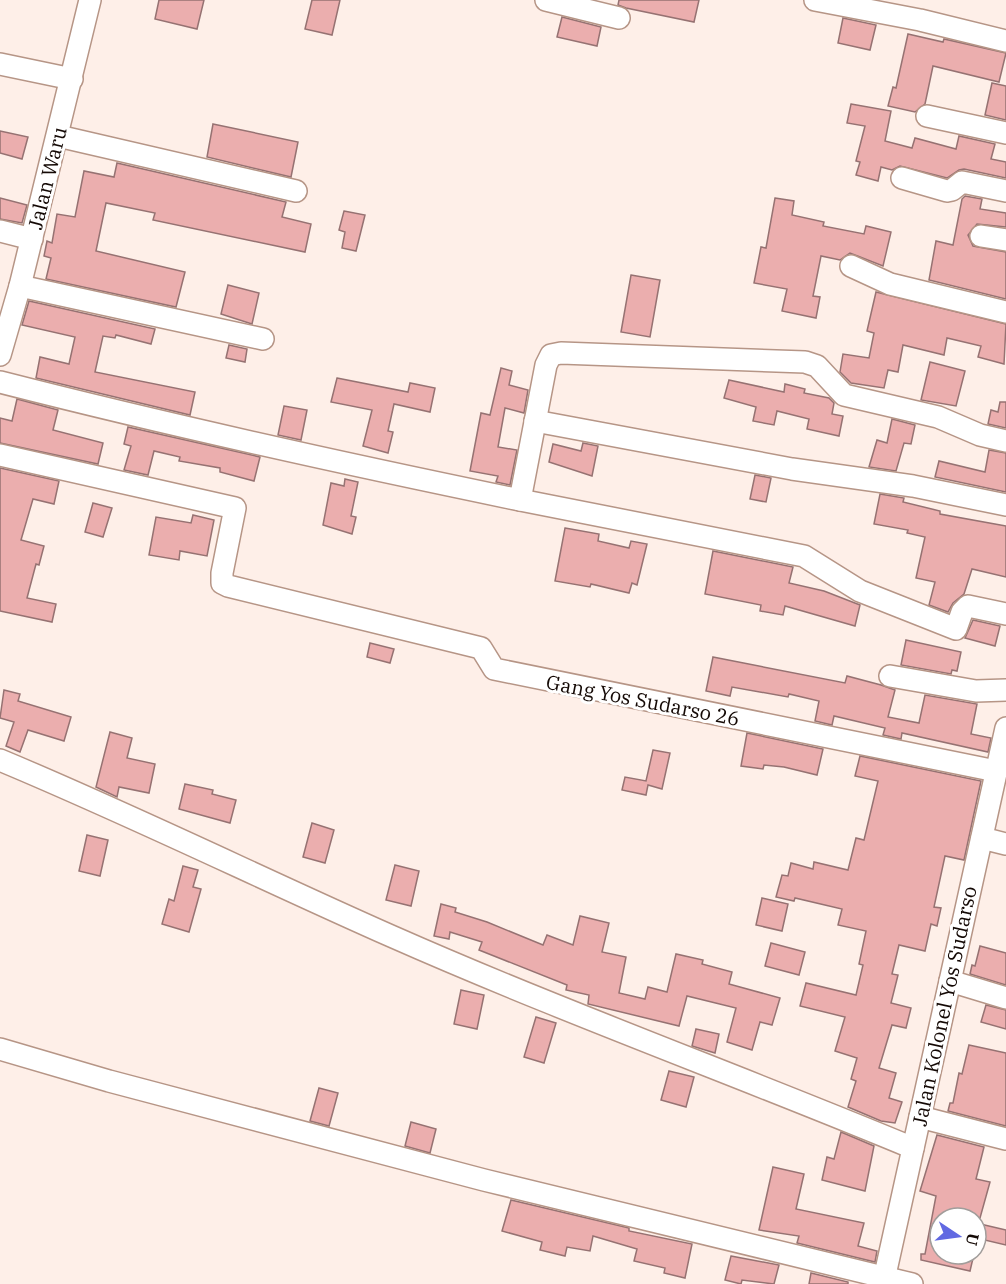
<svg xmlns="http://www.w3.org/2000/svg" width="1006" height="1284" viewBox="0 0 1006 1284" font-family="'IBM Plex Serif',serif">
	<rect width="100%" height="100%" fill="#feefe8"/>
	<g fill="#ebaeae" stroke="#967272" stroke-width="1.5">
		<path d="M 159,0 L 204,0 L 197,29 L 155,19 Z"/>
		<path d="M 312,0 L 340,0 L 332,35 L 305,29 Z"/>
		<path d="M 619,0 L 699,0 L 694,22 L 626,8 L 618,5 Z"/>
		<path d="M 562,17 L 601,27 L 597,46 L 557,37 Z"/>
		<path d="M 843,18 L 876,25 L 870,50 L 838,43 Z"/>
		<path d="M 908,34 L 943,42 L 944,39 L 1006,53 L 999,82 L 933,66 L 925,104 L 915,112 L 888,106 L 893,87 L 896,88 Z"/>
		<path d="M 992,83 L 1006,86 L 1006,120 L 985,115 Z"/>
		<path d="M 851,104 L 891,111 L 885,141 L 912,148 L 915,138 L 956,149 L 959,136 L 995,144 L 991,159 L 1006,162 L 1006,178 L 964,169 L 959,170 L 947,178 L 900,166 L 892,170 L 881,167 L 878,181 L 856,175 L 860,162 L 856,161 L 865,126 L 847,123 Z"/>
		<path d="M 213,124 L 298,142 L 291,177 L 207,157 Z"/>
		<path d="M 0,131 L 28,137 L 22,159 L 0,153 Z"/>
		<path d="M 117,163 L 286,202 L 282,217 L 311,224 L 305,252 L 153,220 L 155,213 L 106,203 L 96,251 L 185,272 L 176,307 L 46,279 L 51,258 L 44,256 L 47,241 L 52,243 L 57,214 L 75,217 L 84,171 L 114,177 Z"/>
		<path d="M 965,196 L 982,199 L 980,209 L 1006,213 L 1006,227 L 977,224 L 968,235 L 973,246 L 1006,252 L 1006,299 L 929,280 L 936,241 L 953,245 L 962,199 Z"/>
		<path d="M 0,198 L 27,205 L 22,223 L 0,219 Z"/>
		<path d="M 775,198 L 794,201 L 792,215 L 824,222 L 823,226 L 864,234 L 866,226 L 891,232 L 883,266 L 850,253 L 840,260 L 821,256 L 813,296 L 820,297 L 816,318 L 782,311 L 787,289 L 754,283 L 761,247 L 766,248 Z"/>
		<path d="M 344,211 L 365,215 L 356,251 L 342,248 L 345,232 L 339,230 Z"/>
		<path d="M 631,275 L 660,280 L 650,337 L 621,332 Z"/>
		<path d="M 228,285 L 259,293 L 252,324 L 221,314 Z"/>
		<path d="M 876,292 L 1006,324 L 1004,364 L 978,357 L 981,346 L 947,338 L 944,355 L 903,345 L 898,372 L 888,370 L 884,388 L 851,383 L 840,372 L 843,354 L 869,358 L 874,333 L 867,331 Z"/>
		<path d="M 29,301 L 155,329 L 151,344 L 116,335 L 115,338 L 103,336 L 95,372 L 195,392 L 190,415 L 36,378 L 40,357 L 69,364 L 75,337 L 22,325 Z"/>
		<path d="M 229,345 L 247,349 L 245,362 L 226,358 Z"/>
		<path d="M 930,362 L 965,371 L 956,406 L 921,400 Z"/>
		<path d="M 501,368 L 512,371 L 509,385 L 528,390 L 524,413 L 505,408 L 498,447 L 517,450 L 510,485 L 496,482 L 498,476 L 470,471 L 481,413 L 490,415 Z"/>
		<path d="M 337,378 L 408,392 L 410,383 L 435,388 L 430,412 L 394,404 L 388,431 L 393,432 L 388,453 L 363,446 L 372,410 L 331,402 Z"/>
		<path d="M 729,380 L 784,392 L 785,384 L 805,389 L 804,393 L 829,398 L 834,403 L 832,414 L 843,416 L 839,436 L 807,429 L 809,419 L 777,411 L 774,425 L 753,421 L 756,407 L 724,398 Z"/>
		<path d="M 17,399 L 58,410 L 53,430 L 103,443 L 98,464 L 0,443 L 0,418 L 12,421 Z"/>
		<path d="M 1000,402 L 1006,402 L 1006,428 L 988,424 L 991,410 L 998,412 Z"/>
		<path d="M 284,406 L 307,410 L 301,440 L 278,435 Z"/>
		<path d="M 892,419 L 915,425 L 911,444 L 904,443 L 896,471 L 869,467 L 877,440 L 887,443 Z"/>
		<path d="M 128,427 L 260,457 L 254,481 L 220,472 L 220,468 L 179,461 L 180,457 L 154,451 L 148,475 L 124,470 L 131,446 L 124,444 Z"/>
		<path d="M 583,443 L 598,446 L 592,476 L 549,462 L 553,444 L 581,451 Z"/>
		<path d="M 989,450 L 1006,453 L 1006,492 L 935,477 L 939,461 L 985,472 Z"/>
		<path d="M 0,468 L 59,481 L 54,504 L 33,499 L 21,540 L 44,546 L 39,565 L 36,564 L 27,598 L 56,604 L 52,622 L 0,611 Z"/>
		<path d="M 755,475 L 771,478 L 766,502 L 750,499 Z"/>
		<path d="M 345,479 L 358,482 L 351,516 L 356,517 L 352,534 L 323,525 L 331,483 L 344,486 Z"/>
		<path d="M 880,494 L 904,498 L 903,502 L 940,511 L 940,514 L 1006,526 L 1006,577 L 972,569 L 964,594 L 953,603 L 948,612 L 929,605 L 935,582 L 916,578 L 925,537 L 907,533 L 908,530 L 874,524 Z"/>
		<path d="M 93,503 L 112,508 L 103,537 L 85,532 Z"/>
		<path d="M 193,515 L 214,520 L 207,556 L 180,551 L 179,560 L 149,555 L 156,517 L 191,523 Z"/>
		<path d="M 565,528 L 599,534 L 598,541 L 629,548 L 631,541 L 647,544 L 637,585 L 632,583 L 629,593 L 591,584 L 590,587 L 555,581 Z"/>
		<path d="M 713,551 L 793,567 L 789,583 L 824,591 L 860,605 L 855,626 L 785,606 L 783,615 L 760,611 L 761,605 L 705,594 Z"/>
		<path d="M 973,620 L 1000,626 L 995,646 L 965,638 Z"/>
		<path d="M 906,640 L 961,652 L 957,671 L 952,670 L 951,674 L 901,665 Z"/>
		<path d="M 370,643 L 394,649 L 390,663 L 367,657 Z"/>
		<path d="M 713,657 L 845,683 L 847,676 L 881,685 L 895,690 L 888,717 L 919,723 L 925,695 L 977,704 L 971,734 L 991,738 L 988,752 L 902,733 L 901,739 L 883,735 L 885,728 L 834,716 L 832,725 L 815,721 L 819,701 L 789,694 L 788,697 L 732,687 L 730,696 L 706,691 Z"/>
		<path d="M 4,690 L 20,694 L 18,701 L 71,717 L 64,741 L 28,730 L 20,752 L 6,746 L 14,722 L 0,718 Z"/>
		<path d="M 110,732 L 132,738 L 127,758 L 155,764 L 149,793 L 119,787 L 117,797 L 96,787 Z"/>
		<path d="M 747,733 L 823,749 L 817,775 L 784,767 L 764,765 L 763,769 L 741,766 Z"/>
		<path d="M 653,750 L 670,753 L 662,789 L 648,785 L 646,795 L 622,790 L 625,777 L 646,781 Z"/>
		<path d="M 860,756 L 981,781 L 964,860 L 945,856 L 934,907 L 941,908 L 937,926 L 931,924 L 925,951 L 899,945 L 892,974 L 898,975 L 891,1003 L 911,1008 L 906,1028 L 892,1025 L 879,1068 L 896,1073 L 889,1098 L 902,1102 L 895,1123 L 881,1121 L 848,1107 L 856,1081 L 851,1079 L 857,1058 L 835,1051 L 845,1017 L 800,1006 L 806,983 L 856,995 L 863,965 L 859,964 L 866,931 L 838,925 L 842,909 L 795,898 L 794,901 L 776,897 L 782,875 L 788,876 L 791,863 L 813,869 L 814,862 L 848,870 L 856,838 L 864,840 L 878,781 L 855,776 Z"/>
		<path d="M 185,784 L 213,790 L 212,794 L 236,800 L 230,823 L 179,809 Z"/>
		<path d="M 312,823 L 334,830 L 325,863 L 303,857 Z"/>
		<path d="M 87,835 L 108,840 L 100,876 L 79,871 Z"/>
		<path d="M 395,865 L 419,871 L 411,906 L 386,900 Z"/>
		<path d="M 183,866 L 198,870 L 193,887 L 201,889 L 189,932 L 162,924 L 169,899 L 174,901 Z"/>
		<path d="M 762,898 L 788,904 L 782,931 L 756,925 Z"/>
		<path d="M 441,904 L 456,908 L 455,912 L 487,922 L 543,945 L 547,935 L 573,945 L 580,916 L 609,923 L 602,952 L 626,957 L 619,993 L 645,999 L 648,987 L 667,992 L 676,954 L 703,960 L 702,964 L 732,972 L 729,984 L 780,998 L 772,1025 L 760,1022 L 752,1050 L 727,1042 L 736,1008 L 687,996 L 679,1026 L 588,1004 L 589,995 L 566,990 L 567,985 L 479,950 L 482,942 L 450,932 L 449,939 L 434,936 Z"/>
		<path d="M 771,943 L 805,952 L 799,975 L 765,966 Z"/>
		<path d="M 980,946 L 1006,953 L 1006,985 L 970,974 L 972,965 L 975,966 Z"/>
		<path d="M 461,990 L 484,995 L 477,1029 L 454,1024 Z"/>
		<path d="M 986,1005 L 1006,1010 L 1006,1029 L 981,1022 Z"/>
		<path d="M 536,1017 L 556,1023 L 544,1063 L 524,1057 Z"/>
		<path d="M 696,1029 L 719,1034 L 715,1053 L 692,1046 Z"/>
		<path d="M 969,1045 L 1006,1053 L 1006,1126 L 948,1111 L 950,1103 L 953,1103 L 959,1073 L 962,1074 Z"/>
		<path d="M 669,1071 L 694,1077 L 686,1107 L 661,1100 Z"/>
		<path d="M 319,1088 L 338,1093 L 329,1126 L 310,1121 Z"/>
		<path d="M 411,1122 L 436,1129 L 430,1153 L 405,1146 Z"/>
		<path d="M 841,1132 L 874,1146 L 865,1191 L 822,1180 L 827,1157 L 834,1159 Z"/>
		<path d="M 937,1135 L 984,1147 L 976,1179 L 990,1182 L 980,1218 L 940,1218 L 940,1254 L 974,1254 L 970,1271 L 921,1260 L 921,1254 L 925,1254 L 936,1196 L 920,1191 Z"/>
		<path d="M 773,1167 L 804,1174 L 796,1209 L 864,1223 L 858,1246 L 877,1251 L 875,1262 L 797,1243 L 799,1236 L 759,1230 Z"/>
		<path d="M 511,1200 L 629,1228 L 629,1231 L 692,1244 L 685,1278 L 664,1273 L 665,1268 L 634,1261 L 637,1249 L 593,1236 L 590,1251 L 567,1247 L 565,1256 L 540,1250 L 542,1242 L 502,1231 Z"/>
		<path d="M 976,1223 L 1006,1230 L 1006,1245 L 976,1238 Z"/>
		<path d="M 731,1256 L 779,1265 L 774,1284 L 742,1280 L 741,1284 L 725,1280 Z"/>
		<path d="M 811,1273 L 848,1282 L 848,1284 L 809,1284 Z"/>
	</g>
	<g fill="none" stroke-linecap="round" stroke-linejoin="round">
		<g stroke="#b69586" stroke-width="24">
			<g id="minor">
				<path d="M 546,0 L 619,18"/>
				<path d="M 815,0 L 920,20 L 1006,41"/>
				<path d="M 0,64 L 72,79"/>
				<path d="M 927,116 L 1006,133"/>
				<path d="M 58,136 L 296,191"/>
				<path d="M 902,178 L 947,191 L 952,190 L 962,182 L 1006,191"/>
				<path d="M 0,231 L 32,239"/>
				<path d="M 981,236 L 1006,240"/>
				<path d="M 851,266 L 890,284 L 1006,312"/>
				<path d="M 20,286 L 263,339"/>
				<path d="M 0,355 L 20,286 L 90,0"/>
				<path d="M 0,382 C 172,426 345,464 520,500 L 546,365 L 551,355 L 561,353 L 805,362 L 817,366 L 844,395 L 938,417 L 980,435 L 1006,441"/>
				<path d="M 535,421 L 792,469 L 913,486 L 1006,505"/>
				<path d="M 0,455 L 235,508 L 222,573 L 222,583 L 228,586 L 481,648 L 494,669 L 996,771"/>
				<path d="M 520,500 L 804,556 L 860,591 L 956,629 L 962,612 L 968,606 L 1006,614"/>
				<path d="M 890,676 L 976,691 L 1006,690"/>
				<path d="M 0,760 C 132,815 260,878 391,936 C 563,1012 740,1076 913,1148"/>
				<path d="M 982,838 L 1006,844"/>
				<path d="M 950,981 L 1006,998"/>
				<path d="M 0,1049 L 109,1081 L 484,1180 L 912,1284"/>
				<path d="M 920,1117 L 1006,1139"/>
				<path d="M 883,1284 L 1006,728"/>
			</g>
		</g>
		<use href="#minor" stroke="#fff" stroke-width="21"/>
	</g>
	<g text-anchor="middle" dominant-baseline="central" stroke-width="6" stroke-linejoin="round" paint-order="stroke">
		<g font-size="20" fill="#140905" stroke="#fff">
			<text transform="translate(47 178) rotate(-76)">Jalan Waru</text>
			<text transform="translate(643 700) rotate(11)">Gang Yos Sudarso 26</text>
			<text transform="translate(944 1006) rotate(-78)">Jalan Kolonel Yos Sudarso</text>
		</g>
	</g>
	<g transform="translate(958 1236) rotate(103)"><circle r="28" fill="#ffffff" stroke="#a19d9b" stroke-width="1.5"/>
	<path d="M0-4.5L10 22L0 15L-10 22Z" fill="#6169e2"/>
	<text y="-9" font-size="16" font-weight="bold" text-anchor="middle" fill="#140905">U</text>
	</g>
</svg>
